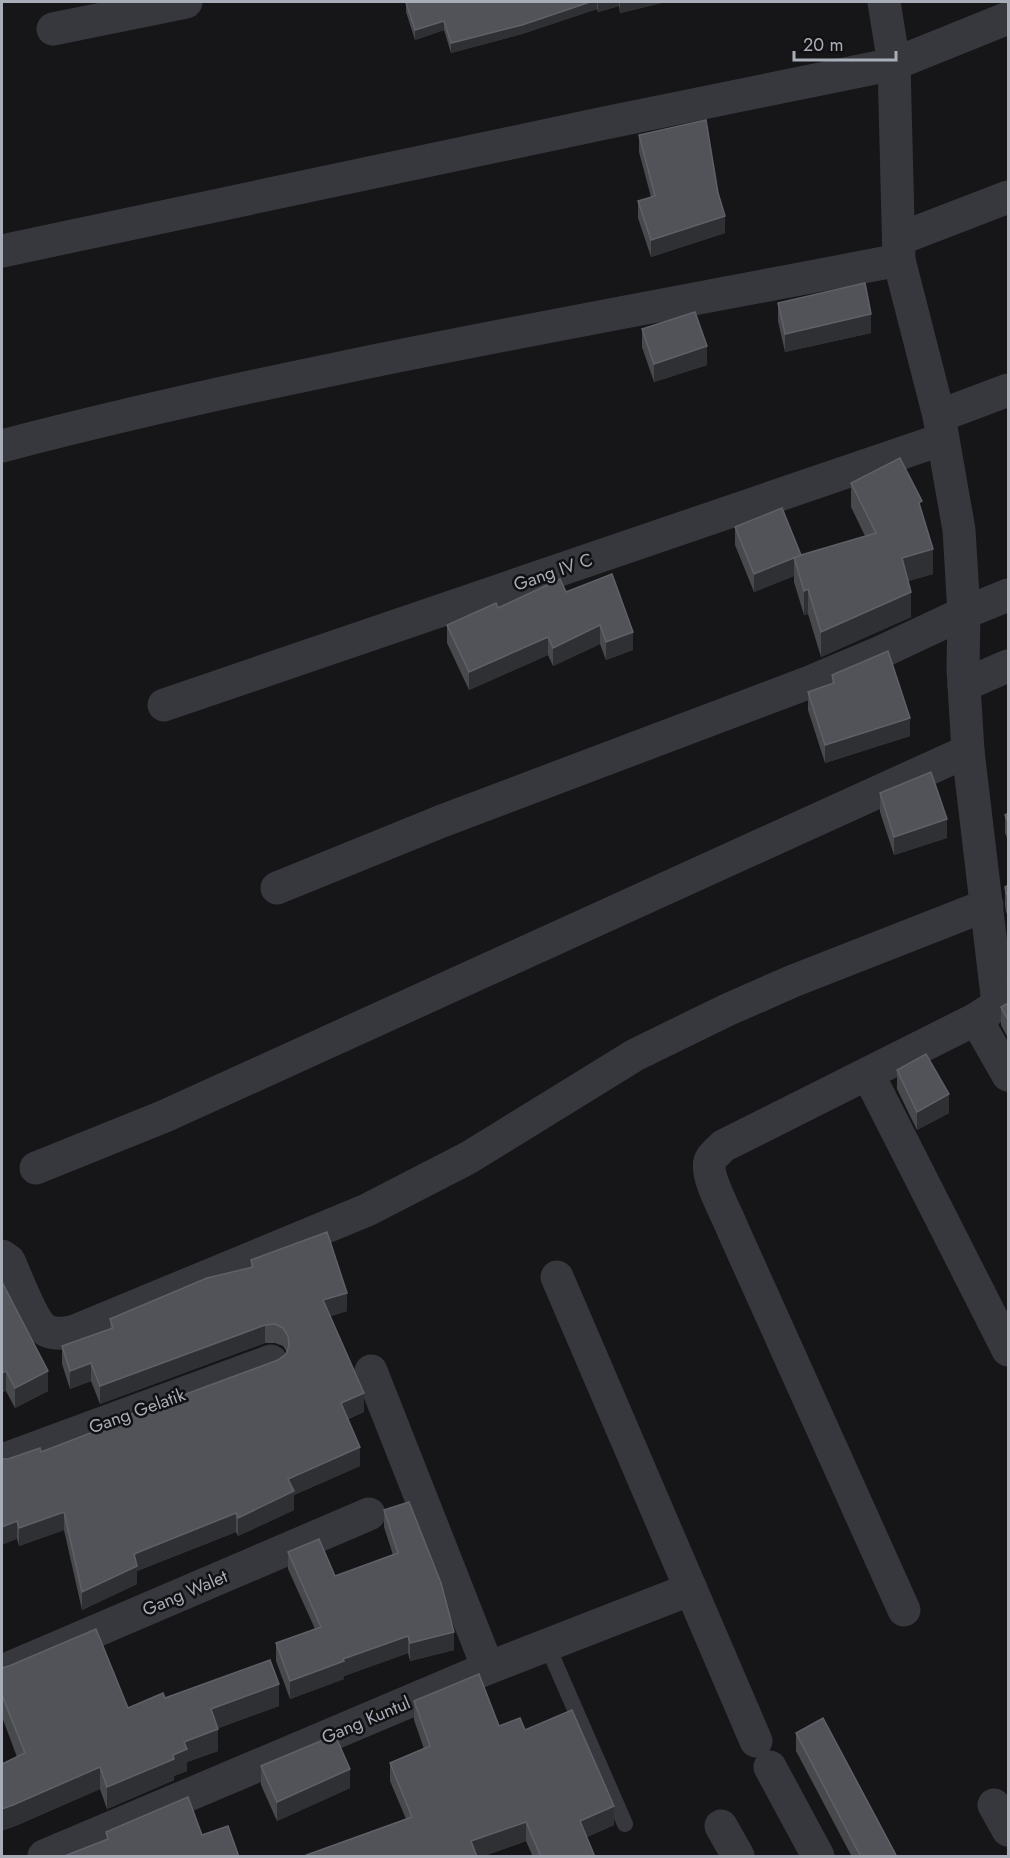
<svg xmlns="http://www.w3.org/2000/svg" width="1010" height="1858" viewBox="0 0 1010 1858" font-family="Jost,sans-serif">
	<rect width="100%" height="100%" fill="#161618"/>
	<g fill="none" stroke-linecap="round" stroke-linejoin="round">
		<path stroke="#37383d" stroke-width="16" d="M 547,1645 L 625,1824"/>
		<g stroke="#37383d" stroke-width="33">
			<path d="M 884,2 L 894,64 L 899,260 L 939,416 L 959,530 L 964,613 L 963,669 L 968,751 L 998,1004"/>
			<path d="M 53,29 L 186,2"/>
			<path d="M 899,239 L 1008,197"/>
			<path d="M 2,251 L 600,124 L 894,64 L 1008,18"/>
			<path d="M 939,416 L 1008,390"/>
			<path d="M 2,446 C 297,369 600,318 899,260"/>
			<path d="M 964,685 L 1008,666"/>
			<path d="M 164,705 L 943,439"/>
			<path d="M 277,888 L 442,821 L 810,682 L 881,652 L 964,613 L 1008,595"/>
			<path d="M 976,1019 L 1008,1075"/>
			<path d="M 868,1074 L 1008,1350"/>
			<path d="M 36,1168 L 165,1116 L 968,751"/>
			<path d="M 2,1256 L 9,1261 C 16,1276 33,1324 47,1331 C 57,1335 65,1333 75,1331 L 367,1210 L 468,1158 L 635,1055 L 727,1010 L 793,981 L 987,905"/>
			<path d="M 557,1277 L 756,1741"/>
			<path d="M 371,1371 L 488,1668"/>
			<path d="M 2,1460 L 271,1361"/>
			<path d="M 904,1610 L 733,1230 C 727,1214 705,1176 710,1161 C 712,1155 719,1151 723,1146 L 976,1019 L 1008,998"/>
			<path d="M 2,1671 L 369,1514"/>
			<path d="M 770,1767 L 818,1856"/>
			<path d="M 994,1805 L 1008,1830"/>
			<path d="M 721,1826 L 738,1856"/>
			<path d="M 44,1856 L 488,1668 L 691,1589"/>
		</g>
	</g>
	<g fill="#47494d">
		<path d="M 409,2 L 666,2 L 620,13 L 619,6 L 598,12 L 597,9 L 522,34 L 451,53 L 444,30 L 415,40 L 406,12 L 406,3 Z"/>
		<path d="M 639,135 L 718,193 L 725,233 L 651,257 L 638,218 L 638,201 L 651,197 L 639,152 Z"/>
		<path d="M 778,303 L 871,333 L 785,352 L 778,321 Z"/>
		<path d="M 642,329 L 707,365 L 654,382 L 642,347 Z"/>
		<path d="M 851,483 L 922,512 L 933,574 L 908,581 L 911,617 L 821,657 L 808,614 L 804,615 L 794,582 L 794,576 L 754,592 L 735,545 L 735,527 L 801,555 L 865,536 L 851,507 Z"/>
		<path d="M 566,592 L 633,650 L 606,660 L 600,644 L 553,666 L 548,655 L 469,690 L 447,643 L 447,625 L 498,608 Z"/>
		<path d="M 832,675 L 910,736 L 825,763 L 808,710 L 808,692 L 832,684 Z"/>
		<path d="M 880,793 L 947,838 L 894,855 L 880,812 Z"/>
		<path d="M 1008,813 L 1008,840 L 1005,833 L 1005,815 Z"/>
		<path d="M 1008,885 L 1008,916 L 1006,912 L 1005,905 L 1005,887 Z"/>
		<path d="M 1008,1003 L 1008,1038 L 1001,1025 L 1001,1007 Z"/>
		<path d="M 897,1070 L 949,1113 L 917,1130 L 897,1089 Z"/>
		<path d="M 251,1260 L 347,1311 L 330,1316 L 364,1412 L 348,1419 L 360,1466 L 294,1495 L 294,1510 L 238,1536 L 236,1532 L 137,1571 L 137,1584 L 82,1610 L 64,1530 L 19,1546 L 17,1539 L 8,1459 L 41,1452 L 113,1425 L 113,1421 L 278,1360 L 286,1354 L 287,1352 L 283,1346 L 275,1343 L 265,1343 L 100,1404 L 91,1381 L 70,1389 L 62,1364 L 62,1346 L 110,1329 L 110,1319 L 251,1268 Z"/>
		<path d="M 2,1282 L 48,1391 L 15,1408 L 6,1391 Z"/>
		<path d="M 384,1510 L 454,1650 L 410,1661 L 408,1653 L 344,1676 L 344,1679 L 290,1699 L 276,1661 L 276,1643 L 315,1629 L 288,1569 L 288,1552 L 335,1576 L 393,1555 L 384,1527 Z"/>
		<path d="M 2,1668 L 128,1708 L 165,1698 L 279,1706 L 218,1728 L 218,1751 L 187,1762 L 187,1771 L 174,1776 L 174,1780 L 107,1809 L 100,1789 L 13,1827 L 17,1757 L 2,1717 Z"/>
		<path d="M 414,1701 L 499,1726 L 525,1730 L 614,1825 L 587,1837 L 595,1857 L 533,1857 L 526,1841 L 481,1857 L 301,1857 L 406,1819 L 390,1781 L 390,1763 L 424,1749 L 414,1720 Z"/>
		<path d="M 796,1733 L 897,1857 L 852,1857 L 796,1751 Z"/>
		<path d="M 261,1766 L 350,1788 L 277,1821 L 261,1785 Z"/>
	</g>
	<g fill="#2f3033">
		<path d="M 590,2 L 597,2 L 597,9 L 522,34 L 451,53 L 451,43 Z"/>
		<path d="M 603,2 L 619,2 L 619,6 L 598,12 L 598,3 Z"/>
		<path d="M 627,2 L 666,2 L 620,13 L 620,3 Z"/>
		<path d="M 444,21 L 444,30 L 415,40 L 415,30 Z"/>
		<path d="M 725,216 L 725,233 L 651,257 L 651,240 Z"/>
		<path d="M 871,314 L 871,333 L 785,352 L 785,334 Z"/>
		<path d="M 707,346 L 707,365 L 654,382 L 654,364 Z"/>
		<path d="M 933,549 L 933,574 L 902,583 L 902,558 Z"/>
		<path d="M 794,558 L 794,576 L 754,592 L 754,574 Z"/>
		<path d="M 808,589 L 808,614 L 804,615 L 804,591 Z"/>
		<path d="M 911,592 L 911,617 L 821,657 L 821,632 Z"/>
		<path d="M 600,625 L 600,644 L 553,666 L 553,648 Z"/>
		<path d="M 633,632 L 633,650 L 606,660 L 606,642 Z"/>
		<path d="M 548,637 L 548,655 L 469,690 L 469,672 Z"/>
		<path d="M 910,718 L 910,736 L 825,763 L 825,745 Z"/>
		<path d="M 947,819 L 947,838 L 894,855 L 894,837 Z"/>
		<path d="M 949,1094 L 949,1113 L 917,1130 L 917,1112 Z"/>
		<path d="M 347,1293 L 347,1311 L 323,1319 L 323,1300 Z"/>
		<path d="M 265,1325 L 265,1343 L 100,1404 L 100,1386 Z"/>
		<path d="M 91,1363 L 91,1381 L 70,1389 L 70,1371 Z"/>
		<path d="M 6,1371 L 6,1391 L 2,1393 L 2,1373 Z"/>
		<path d="M 48,1371 L 48,1391 L 15,1408 L 15,1388 Z"/>
		<path d="M 364,1393 L 364,1412 L 341,1421 L 341,1403 Z"/>
		<path d="M 360,1447 L 360,1466 L 294,1495 L 294,1510 L 238,1536 L 238,1518 L 288,1479 Z"/>
		<path d="M 64,1512 L 64,1530 L 19,1546 L 19,1528 Z"/>
		<path d="M 236,1513 L 236,1532 L 137,1571 L 137,1584 L 82,1610 L 82,1592 L 134,1554 Z"/>
		<path d="M 17,1521 L 17,1539 L 2,1545 L 2,1527 Z"/>
		<path d="M 454,1632 L 454,1650 L 410,1661 L 410,1643 Z"/>
		<path d="M 408,1636 L 408,1653 L 344,1676 L 344,1679 L 290,1699 L 290,1681 L 343,1659 Z"/>
		<path d="M 279,1684 L 279,1706 L 211,1731 L 211,1709 Z"/>
		<path d="M 218,1729 L 218,1751 L 187,1762 L 187,1771 L 174,1776 L 174,1780 L 107,1809 L 107,1787 L 173,1755 L 184,1742 Z"/>
		<path d="M 100,1767 L 100,1789 L 13,1827 L 2,1831 L 2,1809 Z"/>
		<path d="M 350,1769 L 350,1788 L 277,1821 L 277,1802 Z"/>
		<path d="M 614,1806 L 614,1825 L 580,1840 L 580,1821 Z"/>
		<path d="M 526,1822 L 526,1841 L 481,1857 L 471,1857 L 471,1841 Z"/>
	</g>
	<g fill="#525359" stroke="#5f6168" stroke-width="1.5">
		<path d="M 409,2 L 590,2 L 522,25 L 451,43 L 444,21 L 415,30 L 406,3 Z"/>
		<path d="M 706,120 L 718,193 L 725,216 L 651,240 L 638,201 L 655,196 L 639,135 Z"/>
		<path d="M 865,283 L 871,314 L 785,334 L 778,303 Z"/>
		<path d="M 695,312 L 707,346 L 654,364 L 642,329 Z"/>
		<path d="M 900,458 L 922,501 L 919,503 L 933,549 L 902,558 L 911,592 L 821,632 L 808,589 L 804,591 L 794,557 L 876,533 L 851,483 Z"/>
		<path d="M 782,508 L 801,555 L 754,574 L 735,527 Z"/>
		<path d="M 612,574 L 633,632 L 606,642 L 600,625 L 553,648 L 548,637 L 469,672 L 447,625 L 496,603 L 498,608 L 560,579 L 566,592 Z"/>
		<path d="M 888,651 L 910,718 L 825,745 L 808,692 L 834,683 L 832,675 Z"/>
		<path d="M 931,772 L 947,819 L 894,837 L 880,793 Z"/>
		<path d="M 1008,813 L 1008,822 L 1005,815 Z"/>
		<path d="M 1008,885 L 1008,897 L 1006,893 L 1005,887 Z"/>
		<path d="M 1008,1003 L 1008,1020 L 1001,1007 Z"/>
		<path d="M 926,1054 L 949,1094 L 917,1112 L 897,1070 Z"/>
		<path d="M 327,1232 L 347,1293 L 323,1300 L 364,1393 L 341,1403 L 360,1447 L 288,1479 L 294,1491 L 238,1518 L 236,1513 L 134,1554 L 137,1566 L 82,1592 L 64,1512 L 19,1528 L 17,1521 L 2,1527 L 2,1459 L 8,1459 L 40,1448 L 41,1452 L 114,1424 L 113,1421 L 278,1360 L 286,1354 L 289,1346 L 288,1336 L 283,1328 L 275,1324 L 265,1325 L 100,1386 L 91,1363 L 70,1371 L 62,1346 L 113,1328 L 110,1319 L 207,1278 L 253,1267 L 251,1260 Z"/>
		<path d="M 2,1282 L 48,1371 L 15,1388 L 6,1371 L 2,1373 Z"/>
		<path d="M 409,1502 L 441,1583 L 454,1632 L 410,1643 L 408,1636 L 343,1659 L 344,1661 L 290,1681 L 276,1643 L 321,1627 L 288,1552 L 319,1539 L 335,1576 L 398,1553 L 384,1510 Z"/>
		<path d="M 96,1629 L 128,1708 L 163,1693 L 165,1698 L 270,1660 L 279,1684 L 211,1709 L 218,1729 L 184,1742 L 187,1749 L 173,1755 L 174,1759 L 107,1787 L 100,1767 L 13,1805 L 2,1809 L 2,1764 L 25,1753 L 2,1695 L 2,1668 L 9,1666 Z"/>
		<path d="M 479,1674 L 499,1726 L 520,1718 L 525,1730 L 572,1710 L 614,1806 L 580,1821 L 595,1857 L 541,1857 L 526,1822 L 471,1841 L 477,1857 L 301,1857 L 412,1817 L 390,1763 L 430,1746 L 414,1701 Z"/>
		<path d="M 823,1718 L 897,1857 L 861,1857 L 796,1733 Z"/>
		<path d="M 335,1735 L 350,1769 L 277,1802 L 261,1766 Z"/>
		<path d="M 188,1797 L 202,1835 L 228,1826 L 239,1857 L 62,1857 L 108,1839 L 106,1832 Z"/>
	</g>
	<g text-anchor="middle" dominant-baseline="central" stroke-width="5" stroke-linejoin="round" paint-order="stroke">
		<g font-size="18" fill="#a8adb8" stroke="#111113">
			<text transform="translate(553 572) rotate(-19)">Gang IV C</text>
			<text transform="translate(137 1411) rotate(-20)">Gang Gelatik</text>
			<text transform="translate(185 1593) rotate(-23)">Gang Walet</text>
			<text transform="translate(366 1720) rotate(-23)">Gang Kuntul</text>
		</g>
	</g>
	<rect width="1010" height="1858" fill="none" stroke="#a8adb8" stroke-width="6"/>
	<path d="M794 51v9h102v-9" fill="none" stroke="#a8adb8" stroke-width="3"/>
	<text x="803" y="51" font-size="18" fill="#a8adb8" stroke="#111113" stroke-width="4.5" paint-order="stroke">20 m</text>
</svg>
